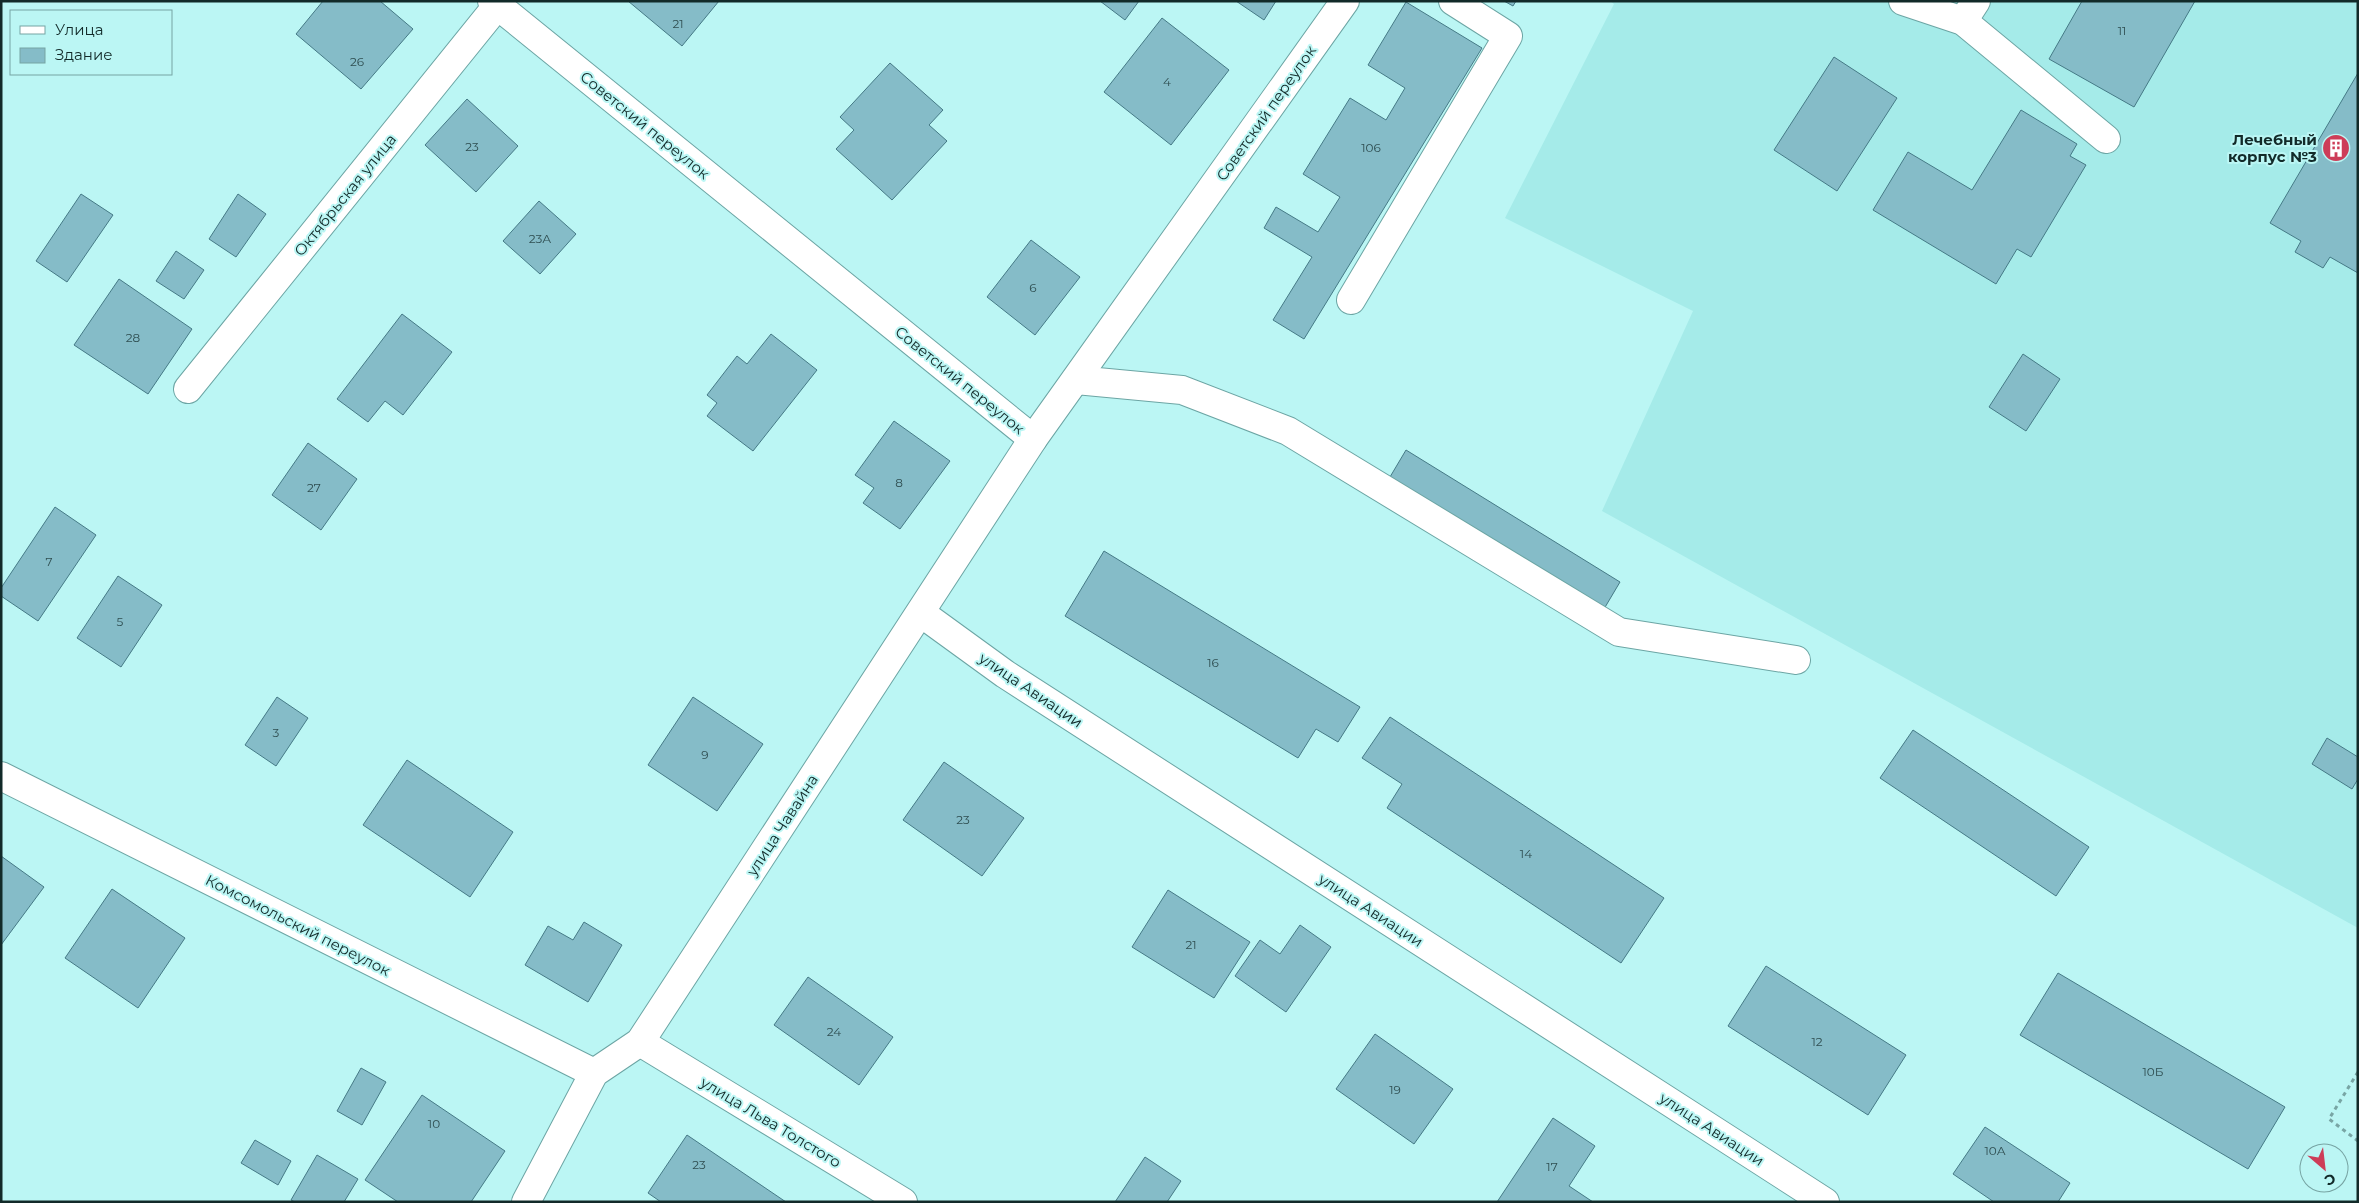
<svg xmlns="http://www.w3.org/2000/svg" width="2359" height="1203" viewBox="0 0 2359 1203" font-family="Montserrat,sans-serif">
	<rect width="100%" height="100%" fill="#bbf6f4"/>
	<path fill="#a5ebe9" d="M 1610,1 L 2358,1 L 2358,928 L 1602,511 L 1693,311 L 1505,218 L 1614,4 Z"/>
	<g fill="#85bcc8" stroke="#457a86">
		<path d="M 323,1 L 380,1 L 413,29 L 361,89 L 296,34 Z"/>
		<path d="M 628,1 L 719,1 L 682,46 Z"/>
		<path d="M 1100,1 L 1139,1 L 1125,20 Z"/>
		<path d="M 1236,1 L 1276,1 L 1264,20 Z"/>
		<path d="M 1504,1 L 1516,1 L 1513,6 Z"/>
		<path d="M 2082,1 L 2195,1 L 2134,107 L 2049,59 Z"/>
		<path d="M 1406,2 L 1482,48 L 1304,339 L 1273,320 L 1312,257 L 1264,228 L 1276,207 L 1318,232 L 1340,197 L 1303,174 L 1350,98 L 1386,120 L 1405,88 L 1368,65 Z"/>
		<path d="M 1162,18 L 1229,70 L 1171,145 L 1104,92 Z"/>
		<path d="M 1834,57 L 1897,98 L 1837,191 L 1774,150 Z"/>
		<path d="M 890,63 L 943,110 L 929,125 L 947,141 L 892,200 L 836,149 L 854,130 L 840,117 Z"/>
		<path d="M 2358,73 L 2358,273 L 2330,257 L 2323,268 L 2295,252 L 2301,241 L 2270,223 Z"/>
		<path d="M 467,99 L 518,146 L 476,192 L 425,145 Z"/>
		<path d="M 2021,110 L 2077,144 L 2070,156 L 2086,165 L 2031,257 L 2017,249 L 1996,284 L 1873,210 L 1908,152 L 1972,190 Z"/>
		<path d="M 81,194 L 113,215 L 67,282 L 36,261 Z"/>
		<path d="M 238,194 L 266,214 L 236,257 L 209,239 Z"/>
		<path d="M 539,201 L 576,234 L 540,274 L 503,241 Z"/>
		<path d="M 1031,240 L 1080,277 L 1035,335 L 987,297 Z"/>
		<path d="M 176,251 L 204,270 L 184,299 L 156,281 Z"/>
		<path d="M 119,279 L 192,329 L 148,394 L 74,345 Z"/>
		<path d="M 402,314 L 452,352 L 403,415 L 385,401 L 368,422 L 337,399 Z"/>
		<path d="M 771,334 L 817,370 L 753,451 L 707,416 L 717,403 L 707,395 L 737,356 L 747,364 Z"/>
		<path d="M 2023,354 L 2060,379 L 2026,431 L 1989,407 Z"/>
		<path d="M 894,421 L 950,461 L 900,529 L 863,503 L 874,488 L 855,475 Z"/>
		<path d="M 308,443 L 357,479 L 321,530 L 272,495 Z"/>
		<path d="M 1406,450 L 1620,582 L 1601,614 L 1387,482 Z"/>
		<path d="M 55,507 L 96,535 L 38,621 L 1,596 L 1,588 Z"/>
		<path d="M 1104,551 L 1360,707 L 1338,742 L 1316,729 L 1298,758 L 1065,616 Z"/>
		<path d="M 118,576 L 162,605 L 121,667 L 77,638 Z"/>
		<path d="M 277,697 L 308,718 L 276,766 L 245,745 Z"/>
		<path d="M 693,697 L 763,744 L 717,811 L 648,765 Z"/>
		<path d="M 1390,717 L 1664,898 L 1621,963 L 1387,808 L 1402,784 L 1362,758 Z"/>
		<path d="M 1913,730 L 2089,847 L 2056,896 L 1880,778 Z"/>
		<path d="M 2327,738 L 2358,757 L 2358,779 L 2352,789 L 2312,764 Z"/>
		<path d="M 407,760 L 513,832 L 470,897 L 363,825 Z"/>
		<path d="M 944,762 L 1024,818 L 982,876 L 903,820 Z"/>
		<path d="M 1,856 L 44,887 L 1,945 Z"/>
		<path d="M 112,889 L 185,938 L 138,1008 L 65,958 Z"/>
		<path d="M 1168,890 L 1250,942 L 1214,998 L 1132,947 Z"/>
		<path d="M 584,922 L 622,945 L 588,1002 L 525,965 L 548,926 L 573,940 Z"/>
		<path d="M 1300,925 L 1331,947 L 1286,1012 L 1235,976 L 1260,940 L 1280,954 Z"/>
		<path d="M 1766,966 L 1906,1055 L 1868,1115 L 1728,1026 Z"/>
		<path d="M 2058,973 L 2285,1107 L 2248,1169 L 2020,1035 Z"/>
		<path d="M 808,977 L 893,1037 L 859,1085 L 774,1025 Z"/>
		<path d="M 1375,1034 L 1453,1089 L 1414,1144 L 1336,1089 Z"/>
		<path d="M 361,1068 L 386,1082 L 362,1125 L 337,1111 Z"/>
		<path d="M 422,1095 L 505,1151 L 471,1202 L 398,1202 L 365,1180 Z"/>
		<path d="M 1553,1118 L 1595,1146 L 1569,1186 L 1593,1202 L 1497,1202 Z"/>
		<path d="M 1985,1127 L 2070,1183 L 2058,1202 L 1994,1202 L 1953,1174 Z"/>
		<path d="M 687,1135 L 786,1202 L 661,1202 L 648,1193 Z"/>
		<path d="M 255,1140 L 291,1161 L 278,1185 L 241,1163 Z"/>
		<path d="M 317,1155 L 358,1179 L 344,1202 L 295,1202 L 291,1200 Z"/>
		<path d="M 1145,1157 L 1181,1181 L 1167,1202 L 1115,1202 Z"/>
	</g>
	<g fill="none" stroke-linecap="round" stroke-linejoin="round">
		<g stroke="#6ca5a4" stroke-width="30">
			<g id="minor">
				<path d="M 492,1 L 1033,439"/>
				<path d="M 1903,1 L 1963,21 L 2106,139"/>
				<path d="M 1963,21 L 1976,1"/>
				<path d="M 1351,300 L 1508,36 L 1453,1"/>
				<path d="M 1076,380 L 1182,390 L 1288,431 L 1619,632 L 1796,660"/>
				<path d="M 188,389 L 501,1"/>
				<path d="M 921,613 L 1005,674 L 1825,1202"/>
				<path d="M 1,776 L 594,1073"/>
				<path d="M 640,1042 L 903,1202"/>
				<path d="M 526,1202 L 594,1073 L 640,1042 L 1033,439 L 1345,1"/>
			</g>
		</g>
		<path stroke="#78a5a4" stroke-width="3" stroke-dasharray="4 4" stroke-linecap="butt" d="M 2358,1072 L 2329,1119 L 2358,1141"/>
		<use href="#minor" stroke="#fff" stroke-width="28"/>
	</g>
	<defs>
		<g id="building-disc" transform="scale(1.4375)"><circle r="9.5" fill="#cd3d58" stroke="#bbf6f4"/><path d="M-4-6H4V6H1V3H-1V6H-4ZM-2.5-4.3h1.7v1.8h-1.7ZM.8-4.3h1.7v1.8H.8ZM-2.5-1h1.7V.8h-1.7ZM.8-1h1.7V.8H.8Z" fill="#fff"/></g>
	</defs>
	<g fill-rule="evenodd">
		<use href="#building-disc" x="2336" y="148"/>
	</g>
	<g text-anchor="middle" dominant-baseline="central" stroke-width="4" stroke-linejoin="round" paint-order="stroke">
		<g font-size="12" fill="#2f4e51">
			<text x="678" y="23">21</text>
			<text x="2122" y="30">11</text>
			<text x="357" y="61">26</text>
			<text x="1167" y="81">4</text>
			<text x="472" y="146">23</text>
			<text x="1371" y="147">106</text>
			<text x="540" y="238">23А</text>
			<text x="1033" y="287">6</text>
			<text x="133" y="337">28</text>
			<text x="899" y="482">8</text>
			<text x="314" y="487">27</text>
			<text x="49" y="561">7</text>
			<text x="120" y="621">5</text>
			<text x="1213" y="662">16</text>
			<text x="276" y="732">3</text>
			<text x="705" y="754">9</text>
			<text x="963" y="819">23</text>
			<text x="1526" y="853">14</text>
			<text x="1191" y="944">21</text>
			<text x="834" y="1031">24</text>
			<text x="1817" y="1041">12</text>
			<text x="2153" y="1071">10Б</text>
			<text x="1395" y="1089">19</text>
			<text x="434" y="1123">10</text>
			<text x="1995" y="1150">10А</text>
			<text x="699" y="1164">23</text>
			<text x="1552" y="1166">17</text>
		</g>
		<g font-size="15" fill="#122a29" stroke="#bbf6f4">
			<text transform="translate(1266 113) rotate(-55)">Советский переулок</text>
			<text transform="translate(645 125) rotate(39)">Советский переулок</text>
			<text transform="translate(345 195) rotate(-51)">Октябрьская улица</text>
			<text transform="translate(960 380) rotate(39)">Советский переулок</text>
			<text transform="translate(1031 690) rotate(34)">улица Авиации</text>
			<text transform="translate(782 825) rotate(-57)">улица Чавайна</text>
			<text transform="translate(1371 910) rotate(33)">улица Авиации</text>
			<text transform="translate(298 925) rotate(27)">Комсомольский переулок</text>
			<text transform="translate(771 1122) rotate(31)">улица Льва Толстого</text>
			<text transform="translate(1712 1129) rotate(33)">улица Авиации</text>
		</g>
		<g font-size="15" font-weight="bold" fill="#122a29" stroke="#bbf6f4" text-anchor="end">
			<text x="2317" y="139">Лечебный<tspan x="2317" dy="17">корпус №3</tspan></text>
		</g>
	</g>
	<rect width="2359" height="1203" fill="none" stroke="#122a29" stroke-width="5"/>
	<rect x="10" y="10" width="162" height="65" fill="#bbf6f4" stroke="#77a4a3"/>
	<rect x="20" y="26" width="25" height="8" fill="#ffffff" stroke="#77a4a3"/>
	<text x="55" y="35" font-size="15" fill="#122a29">Улица</text>
	<rect x="20" y="48" width="25" height="15" fill="#85bcc8" stroke="#77a4a3"/>
	<text x="55" y="60" font-size="15" fill="#122a29">Здание</text>
	<g transform="translate(2324 1168) rotate(152)"><circle r="24" fill="#bbf6f4" stroke="#77a4a3"/>
	<path d="M0-4L9 19L0 12L-9 19Z" fill="#cd3d58"/>
	<text y="-8" font-size="14" font-weight="bold" text-anchor="middle" fill="#122a29">С</text>
	</g>
</svg>
